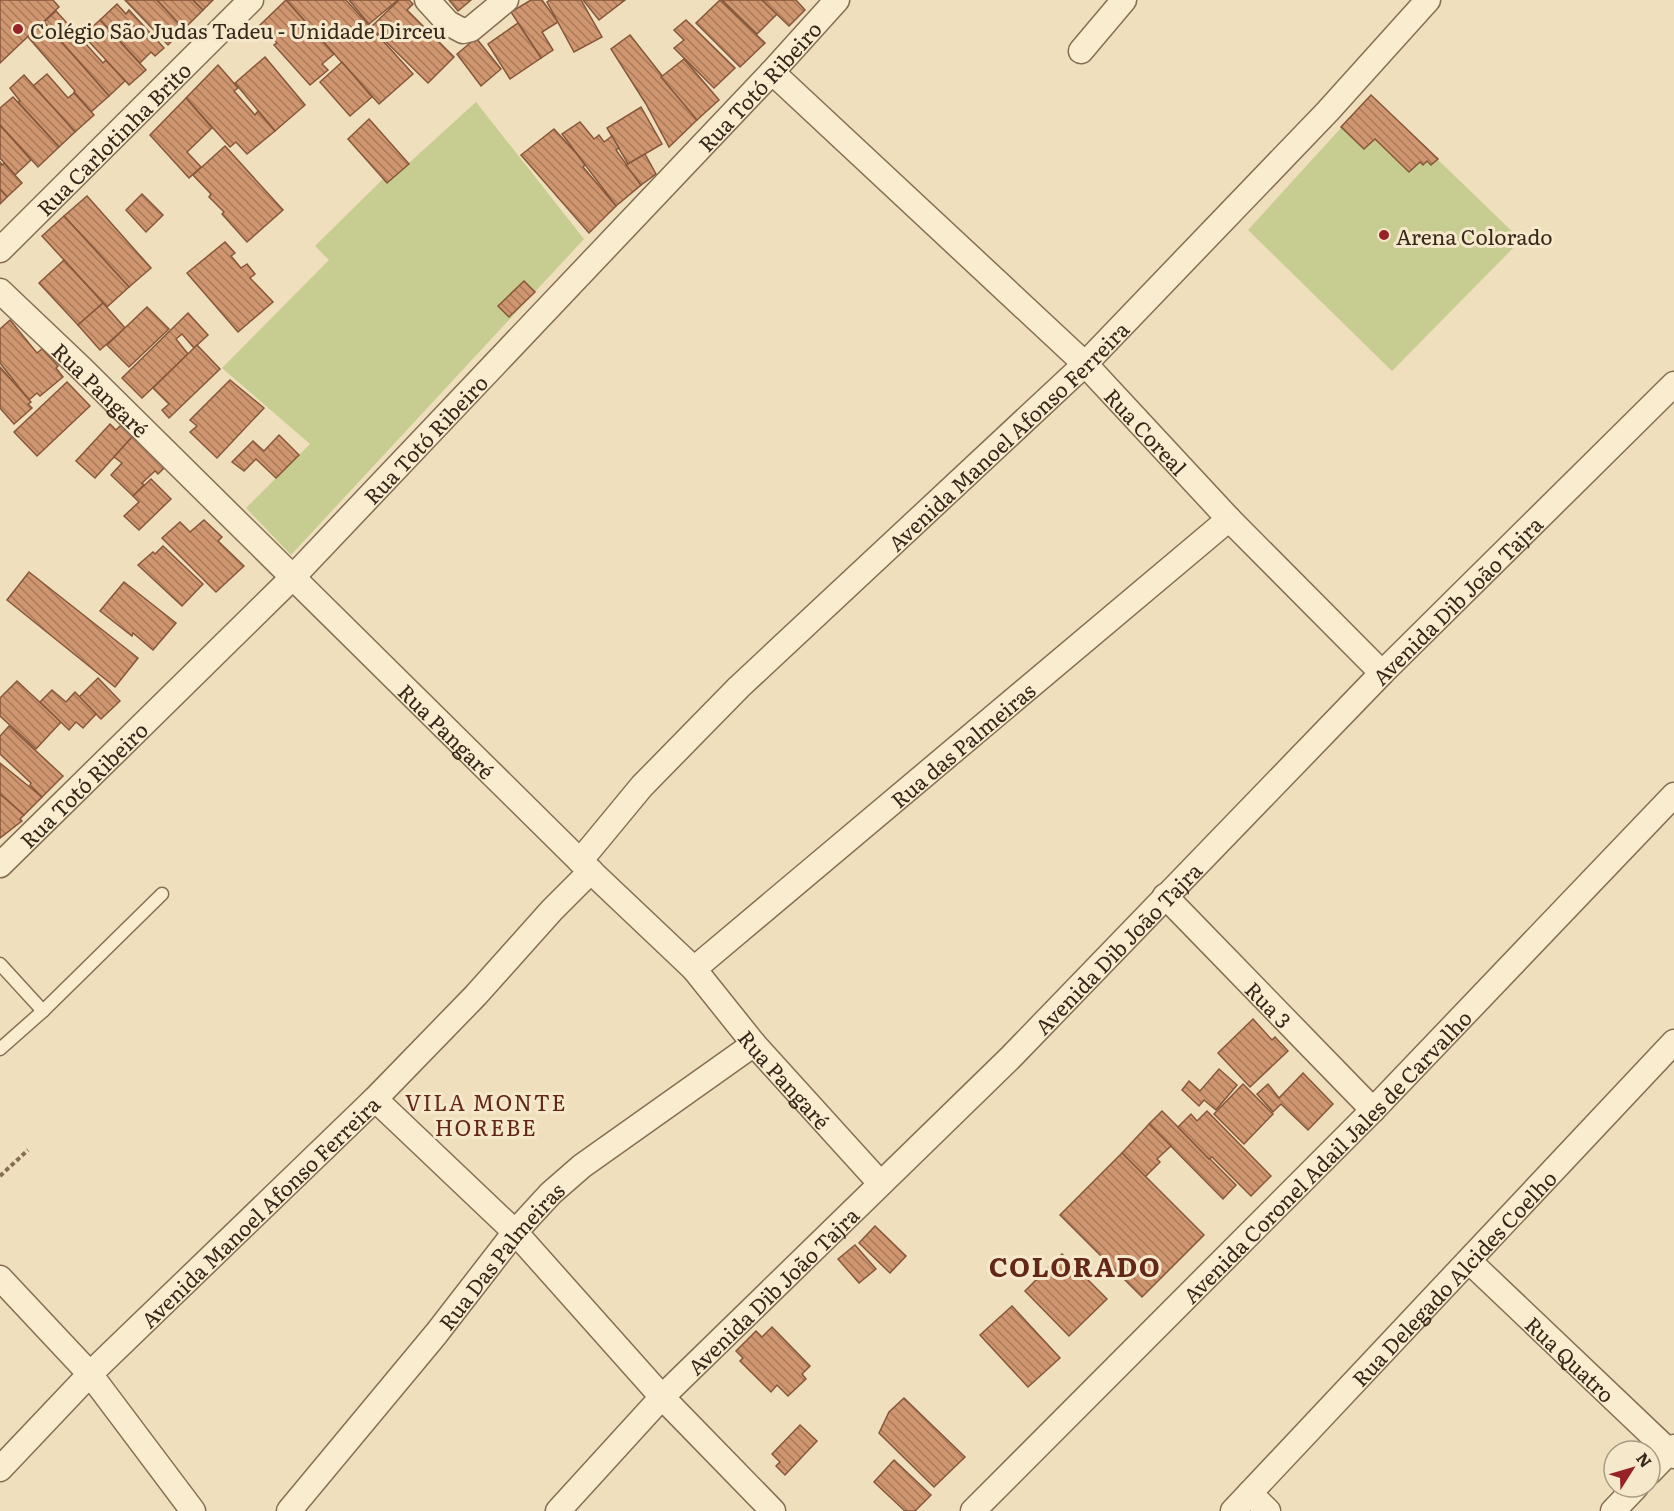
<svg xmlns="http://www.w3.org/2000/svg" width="1674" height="1511" viewBox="0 0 1674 1511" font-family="Literata,serif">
	<defs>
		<pattern id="building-back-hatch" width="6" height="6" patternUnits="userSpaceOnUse" patternTransform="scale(1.5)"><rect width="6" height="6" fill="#cf9670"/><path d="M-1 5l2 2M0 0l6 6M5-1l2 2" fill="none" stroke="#a97a5b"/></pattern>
	</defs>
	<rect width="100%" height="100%" fill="#efdfbc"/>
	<g fill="#c7cd90">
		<path d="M 1371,95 L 1521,240 L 1392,371 L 1248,230 Z"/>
		<path d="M 476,102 L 584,239 L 291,555 L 246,508 L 310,444 L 222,368 L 329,260 L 315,246 L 383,179 L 387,183 Z"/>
	</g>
	<g fill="url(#building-back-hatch)" stroke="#86573a" stroke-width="1.5">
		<path d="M 0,0 L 53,0 L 59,7 L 0,63 Z"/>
		<path d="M 125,0 L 157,0 L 184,29 L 168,45 Z"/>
		<path d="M 157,0 L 193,0 L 203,10 L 184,29 Z"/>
		<path d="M 193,0 L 213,0 L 203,10 Z"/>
		<path d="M 286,0 L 346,0 L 413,74 L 379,104 Z"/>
		<path d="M 286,0 L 334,54 L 322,64 L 328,70 L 310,85 L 274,45 L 277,43 L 260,25 Z"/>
		<path d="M 349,0 L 398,0 L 369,24 Z"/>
		<path d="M 399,0 L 409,0 L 413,4 L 407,10 L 454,57 L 428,83 L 371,27 Z"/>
		<path d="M 449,0 L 471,0 L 458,11 Z"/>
		<path d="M 531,0 L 542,0 L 558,22 L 542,32 L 553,50 L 541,58 L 511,12 Z"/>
		<path d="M 550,0 L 581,0 L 602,37 L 574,52 L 547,2 Z"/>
		<path d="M 583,0 L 625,0 L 599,20 Z"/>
		<path d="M 720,0 L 765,43 L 740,67 L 696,23 Z"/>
		<path d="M 722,0 L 762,0 L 777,14 L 757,34 Z"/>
		<path d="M 762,0 L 796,0 L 805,10 L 789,26 Z"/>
		<path d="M 117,4 L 126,14 L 129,10 L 164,48 L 155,56 L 151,52 L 140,63 L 100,20 Z"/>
		<path d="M 56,11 L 103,63 L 106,60 L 125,81 L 109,96 L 44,22 Z"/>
		<path d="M 100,20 L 146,70 L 129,85 L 83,35 Z"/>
		<path d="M 686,20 L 735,68 L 714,88 L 674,48 L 684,40 L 674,30 Z"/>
		<path d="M 44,22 L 109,96 L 91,112 L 74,92 L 75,91 L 28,37 Z"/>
		<path d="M 518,23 L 541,58 L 510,79 L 488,44 Z"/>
		<path d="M 630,35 L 697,120 L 669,147 L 646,104 L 611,49 Z"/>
		<path d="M 476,38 L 501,69 L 481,86 L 457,54 Z"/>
		<path d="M 265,57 L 305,105 L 275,131 L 235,83 Z"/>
		<path d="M 684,59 L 719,100 L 697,120 L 661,77 Z"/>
		<path d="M 342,62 L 372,97 L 350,116 L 320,82 Z"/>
		<path d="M 218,65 L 238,88 L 234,91 L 255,115 L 258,111 L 275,131 L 247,154 L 236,142 L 230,147 L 186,98 Z"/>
		<path d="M 47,74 L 68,98 L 74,93 L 94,115 L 75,132 L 33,86 Z"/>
		<path d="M 24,75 L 75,132 L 59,147 L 18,102 L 20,101 L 10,88 Z"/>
		<path d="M 1371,95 L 1438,159 L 1431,165 L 1427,161 L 1423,165 L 1420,162 L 1409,172 L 1375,139 L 1364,149 L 1341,127 Z"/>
		<path d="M 13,97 L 59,147 L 38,167 L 0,125 L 0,108 Z"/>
		<path d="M 186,98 L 212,128 L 187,152 L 201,167 L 189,178 L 150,135 Z"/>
		<path d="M 641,107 L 662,144 L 628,164 L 607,128 Z"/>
		<path d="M 369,119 L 409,164 L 387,183 L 348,139 Z"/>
		<path d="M 580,122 L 594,139 L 599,135 L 604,142 L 612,136 L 619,148 L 616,150 L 641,185 L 616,206 L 562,134 Z"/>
		<path d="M 0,125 L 31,160 L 15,175 L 0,158 Z"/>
		<path d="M 554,129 L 576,153 L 585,165 L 583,167 L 616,206 L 589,233 L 521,155 Z"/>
		<path d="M 225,146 L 283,210 L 247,242 L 222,214 L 224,212 L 209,197 L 211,194 L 193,175 Z"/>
		<path d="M 645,154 L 656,174 L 641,185 L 626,165 Z"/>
		<path d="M 0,162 L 2,165 L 4,163 L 22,183 L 7,197 L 0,189 Z"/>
		<path d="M 0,189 L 7,197 L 0,204 Z"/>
		<path d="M 142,194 L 163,215 L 146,232 L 126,210 Z"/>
		<path d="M 87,196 L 151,268 L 129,287 L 64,216 Z"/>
		<path d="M 64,216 L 129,287 L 107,307 L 42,236 Z"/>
		<path d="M 225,242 L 235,253 L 231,256 L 241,268 L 247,264 L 255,274 L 250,278 L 273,302 L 238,332 L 187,273 Z"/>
		<path d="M 64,260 L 103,303 L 78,325 L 39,283 Z"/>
		<path d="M 524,281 L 535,292 L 509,317 L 498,306 Z"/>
		<path d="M 103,303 L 125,328 L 100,350 L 78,325 Z"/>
		<path d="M 147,307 L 169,329 L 129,367 L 107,345 Z"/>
		<path d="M 188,313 L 208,335 L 194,348 L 182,334 L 176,339 L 188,354 L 142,398 L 122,378 Z"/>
		<path d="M 10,320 L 37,353 L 42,349 L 58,366 L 56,368 L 63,377 L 40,396 L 37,393 L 29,400 L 0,363 L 0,329 Z"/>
		<path d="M 197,345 L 220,369 L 169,418 L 162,410 L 169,404 L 153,388 Z"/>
		<path d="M 0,367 L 31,402 L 28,404 L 32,408 L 14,424 L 0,408 Z"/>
		<path d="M 230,380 L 264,408 L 217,458 L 190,432 L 197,426 L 190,420 Z"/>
		<path d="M 67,382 L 90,406 L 37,456 L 14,432 Z"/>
		<path d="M 110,424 L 116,430 L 121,425 L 133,436 L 95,478 L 76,461 Z"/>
		<path d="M 279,435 L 299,455 L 276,478 L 256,459 L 244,471 L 232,462 L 253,441 L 264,451 Z"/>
		<path d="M 133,436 L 165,467 L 158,474 L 155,471 L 142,483 L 144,485 L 133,496 L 111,475 L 122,463 L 114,457 Z"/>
		<path d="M 151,479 L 171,499 L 139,530 L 124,516 L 139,502 L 133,496 Z"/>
		<path d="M 204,520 L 222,537 L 218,541 L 244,566 L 216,592 L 162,538 L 180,522 L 190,532 Z"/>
		<path d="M 163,546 L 203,584 L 182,606 L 138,565 L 153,552 L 155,554 Z"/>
		<path d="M 29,572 L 138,658 L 115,687 L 7,600 Z"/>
		<path d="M 124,582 L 176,623 L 153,650 L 133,633 L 132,636 L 100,611 Z"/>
		<path d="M 98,678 L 120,701 L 101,719 L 79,697 Z"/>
		<path d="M 17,681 L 61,722 L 36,749 L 0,716 L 0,698 Z"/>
		<path d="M 52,690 L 66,702 L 75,692 L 96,714 L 83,728 L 76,722 L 69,730 L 40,702 Z"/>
		<path d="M 9,726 L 63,776 L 42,797 L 30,785 L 31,783 L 0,754 L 0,736 Z"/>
		<path d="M 0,763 L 42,797 L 24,815 L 0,794 Z"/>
		<path d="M 0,794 L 24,815 L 20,819 L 22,821 L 0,838 Z"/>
		<path d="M 1253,1019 L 1272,1040 L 1275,1037 L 1288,1051 L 1250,1087 L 1218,1053 Z"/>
		<path d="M 1219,1069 L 1237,1085 L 1216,1110 L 1204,1100 L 1199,1106 L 1182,1090 L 1189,1081 L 1200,1091 Z"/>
		<path d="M 1303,1073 L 1333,1104 L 1308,1130 L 1281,1104 L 1273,1112 L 1257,1094 L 1268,1084 L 1279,1098 Z"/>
		<path d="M 1243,1084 L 1273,1114 L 1244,1144 L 1214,1114 Z"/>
		<path d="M 1162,1111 L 1236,1185 L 1223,1199 L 1149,1124 Z"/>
		<path d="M 1207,1111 L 1271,1176 L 1251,1196 L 1212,1157 L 1209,1159 L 1178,1127 L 1191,1114 L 1197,1121 Z"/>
		<path d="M 1149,1124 L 1171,1146 L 1157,1159 L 1160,1162 L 1145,1177 L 1122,1153 Z"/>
		<path d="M 1122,1153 L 1204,1235 L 1142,1297 L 1060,1215 Z"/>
		<path d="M 875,1226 L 906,1256 L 890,1273 L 859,1243 Z"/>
		<path d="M 855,1245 L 876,1269 L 859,1283 L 838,1259 Z"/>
		<path d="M 1062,1254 L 1107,1299 L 1069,1336 L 1025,1291 Z"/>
		<path d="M 1012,1306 L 1060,1358 L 1028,1387 L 980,1335 Z"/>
		<path d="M 772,1327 L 810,1366 L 802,1374 L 806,1379 L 788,1396 L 777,1385 L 771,1392 L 740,1361 L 743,1358 L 736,1351 L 756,1331 L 762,1337 Z"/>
		<path d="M 904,1398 L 965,1457 L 934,1487 L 879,1433 L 889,1412 Z"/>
		<path d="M 800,1425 L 817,1441 L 785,1475 L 776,1466 L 780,1462 L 772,1454 Z"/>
		<path d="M 894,1460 L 931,1495 L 915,1511 L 905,1511 L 874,1482 Z"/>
	</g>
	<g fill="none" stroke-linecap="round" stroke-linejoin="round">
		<g stroke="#866e55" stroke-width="15">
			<g id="service">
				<path d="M 0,964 L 43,1011"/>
				<path d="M 0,1049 L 43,1011 L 162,894"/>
			</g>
		</g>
		<g stroke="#866e55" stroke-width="27">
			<g id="minor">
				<path d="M 427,0 L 448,23 L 463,31 L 471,29 L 506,0"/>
				<path d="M 1081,51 L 1124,0"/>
				<path id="s1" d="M 772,72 L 1085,364 L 1229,519 L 1382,673"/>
				<path id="s2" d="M 0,250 L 251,0"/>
				<path id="s3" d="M 0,291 L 80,367 L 580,861 L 694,969 L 754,1044 L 880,1183"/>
				<path id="s4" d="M 580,861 L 642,786 L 739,687 L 1085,364 L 1328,111 L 1428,0"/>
				<path id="s5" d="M 0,865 L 292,578 L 772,72 L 837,0"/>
				<path id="s6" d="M 1165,896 L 1373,1110"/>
				<path id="s7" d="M 694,969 L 1229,519"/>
				<path d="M 375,1099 L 515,1232 L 662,1397 L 773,1511"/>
				<path id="s8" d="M 1469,1261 L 1674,1456"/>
				<path d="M 0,1278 L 90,1374 L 193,1511"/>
				<path id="s9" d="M 0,1469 L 90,1374 L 375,1099 L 476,995 L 552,910 L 591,871"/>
				<path d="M 1650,1472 L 1674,1447"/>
				<path d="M 1250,1493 L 1268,1511"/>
				<path id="s10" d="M 289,1511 L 436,1334 L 515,1232 L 551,1193 L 582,1166 L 754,1044"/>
				<path id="s11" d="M 558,1511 L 662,1397 L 1011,1057 L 1382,673 L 1674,384"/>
				<path id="s12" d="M 973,1511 L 1373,1110 L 1674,795"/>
				<path id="s13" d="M 1233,1511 L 1674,1042"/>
				<path d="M 1613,1511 L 1636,1487"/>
			</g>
		</g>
		<path stroke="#866e55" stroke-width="4" stroke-dasharray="4.5 3" stroke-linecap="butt" d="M 0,1176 L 28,1150"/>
		<use href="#service" stroke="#faeccf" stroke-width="12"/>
		<use href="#minor" stroke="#faeccf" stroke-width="24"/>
	</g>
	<g fill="#972326" stroke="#f6e9cb" stroke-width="2">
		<circle cx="18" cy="29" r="6"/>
		<circle cx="1384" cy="235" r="6"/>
	</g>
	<g text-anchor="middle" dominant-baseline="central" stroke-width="6" stroke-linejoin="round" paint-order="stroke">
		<g font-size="21" fill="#35271a" stroke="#f6e9cb" text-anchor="start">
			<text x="30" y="29">Colégio São Judas Tadeu - Unidade Dirceu</text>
			<text x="1396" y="235">Arena Colorado</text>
		</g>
		<g font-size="21" fill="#35271a" stroke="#f6e9cb">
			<text stroke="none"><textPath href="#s5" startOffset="1088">Rua Totó Ribeiro</textPath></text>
			<text stroke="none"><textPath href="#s2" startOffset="159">Rua Carlotinha Brito</textPath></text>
			<text stroke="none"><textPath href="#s3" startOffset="141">Rua Pangaré</textPath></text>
			<text stroke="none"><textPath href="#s1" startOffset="519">Rua Coreal</textPath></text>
			<text stroke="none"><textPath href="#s4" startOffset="604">Avenida Manoel Afonso Ferreira</textPath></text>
			<text stroke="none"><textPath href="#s5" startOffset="602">Rua Totó Ribeiro</textPath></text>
			<text stroke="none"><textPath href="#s11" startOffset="1280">Avenida Dib João Tajra</textPath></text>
			<text stroke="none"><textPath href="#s3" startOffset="627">Rua Pangaré</textPath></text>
			<text stroke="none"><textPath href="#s7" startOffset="350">Rua das Palmeiras</textPath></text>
			<text stroke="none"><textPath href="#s5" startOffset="116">Rua Totó Ribeiro</textPath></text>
			<text stroke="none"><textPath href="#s11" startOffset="794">Avenida Dib João Tajra</textPath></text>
			<text stroke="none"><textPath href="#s6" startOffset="150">Rua 3</textPath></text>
			<text stroke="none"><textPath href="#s3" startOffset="1113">Rua Pangaré</textPath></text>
			<text stroke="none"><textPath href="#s12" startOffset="501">Avenida Coronel Adail Jales de Carvalho</textPath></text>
			<text stroke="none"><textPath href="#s9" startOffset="366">Avenida Manoel Afonso Ferreira</textPath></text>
			<text stroke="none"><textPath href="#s10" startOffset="332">Rua Das Palmeiras</textPath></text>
			<text stroke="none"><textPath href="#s13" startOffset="321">Rua Delegado Alcides Coelho</textPath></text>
			<text stroke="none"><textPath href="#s11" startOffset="308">Avenida Dib João Tajra</textPath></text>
			<text stroke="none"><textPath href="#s8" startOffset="141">Rua Quatro</textPath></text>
		</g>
		<g font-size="22" letter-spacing="1.5" fill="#632718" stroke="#f6e9cb">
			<text x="486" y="1101">VILA MONTE<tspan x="486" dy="25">HOREBE</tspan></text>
		</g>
		<g font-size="27" font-weight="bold" letter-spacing="1.5" fill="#632718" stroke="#f6e9cb">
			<text x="1075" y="1265">COLORADO</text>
		</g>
	</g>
	<g transform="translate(1632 1469) rotate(53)"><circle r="28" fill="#f6e9cb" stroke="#a99b84" stroke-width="1.5"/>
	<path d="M0-4.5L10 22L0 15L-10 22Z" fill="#972326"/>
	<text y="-9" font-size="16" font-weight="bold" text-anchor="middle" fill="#35271a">N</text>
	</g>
</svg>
